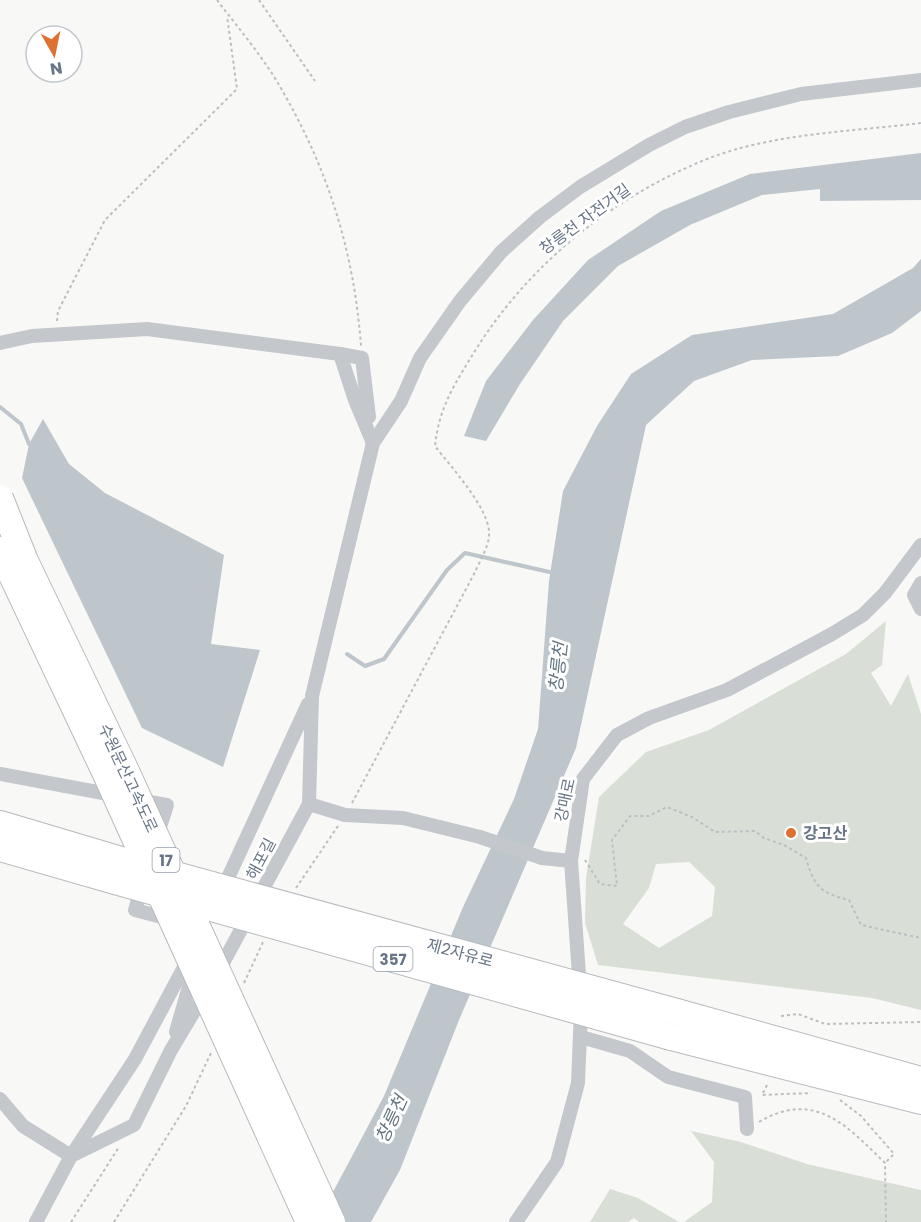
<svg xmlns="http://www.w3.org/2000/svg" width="921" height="1222" viewBox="0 0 921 1222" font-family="Poppins,'Noto Sans KR',sans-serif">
	<rect width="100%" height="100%" fill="#f8f8f6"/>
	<g fill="#d9dfd7" fill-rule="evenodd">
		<path d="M 886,621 L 882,665 L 871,673 L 891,706 L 908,674 L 921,714 L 921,1010 L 872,998 L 598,965 L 585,923 L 586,878 L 599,797 L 646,752 L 709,730 L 846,654 ZM 689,862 L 715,887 L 712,916 L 659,948 L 623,924 L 649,888 L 656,864 Z"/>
		<path d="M 691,1131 L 741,1142 L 807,1164 L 921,1190 L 921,1222 L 684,1222 L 712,1202 L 714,1162 Z"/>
		<path d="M 610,1189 L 638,1198 L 679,1222 L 639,1222 L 634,1218 L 628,1222 L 590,1222 Z"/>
	</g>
	<g fill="#bec6cc">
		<path d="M 921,153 L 921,200 L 820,201 L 820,189 L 762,195 L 690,225 L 618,266 L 563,321 L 520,384 L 486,441 L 464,436 L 486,381 L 533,320 L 588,260 L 661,211 L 750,174 Z"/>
		<path d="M 921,259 L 921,311 L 892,333 L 838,356 L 752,360 L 694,381 L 646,425 L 576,748 L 459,1020 L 400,1170 L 371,1222 L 317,1222 L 384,1096 L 463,907 L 514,799 L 538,729 L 549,581 L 563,491 L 597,426 L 631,374 L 692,335 L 833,314 L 913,268 Z"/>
		<path d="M 43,419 L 69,464 L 105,493 L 224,555 L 211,644 L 260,650 L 223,767 L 142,728 L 22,478 L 29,444 Z"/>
	</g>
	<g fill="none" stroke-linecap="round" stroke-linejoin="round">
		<g stroke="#bec6cc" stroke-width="4">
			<path d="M 0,407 L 21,424 L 29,444"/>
			<path d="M 347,654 L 365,666 L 384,659 L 447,570 L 465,553 L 554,573"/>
		</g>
		<g stroke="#b7babd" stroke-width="28">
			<g id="highway">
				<path d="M 0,824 L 121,860"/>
				<path d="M 0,848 L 115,881"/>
				<path d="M 677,1012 L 921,1080"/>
				<path d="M 671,1037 L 921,1101"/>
			</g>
		</g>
		<g stroke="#bcbec1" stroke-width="2" stroke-dasharray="3 3" stroke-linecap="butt">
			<path d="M 217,0 C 239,29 264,58 282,90 C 329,172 354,252 361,346"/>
			<path d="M 259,0 L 315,81"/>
			<path d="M 57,321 L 58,311 L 105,220 L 237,89 L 227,16"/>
			<path d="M 352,803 L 474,574 C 479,563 488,548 489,536 C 492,511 450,466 435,446 C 439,410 451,390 470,359 C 523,270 606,201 702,161 C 770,133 849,132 921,123"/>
			<path d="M 585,860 L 600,884 L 617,886 L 612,840 L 630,816 L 649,816 L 667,807 L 692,817 L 715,832 L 755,831 L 764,838 L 784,845 L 806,858 C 814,887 821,893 849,900 L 861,925 L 921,938"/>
			<path d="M 296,888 L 338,826"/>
			<path d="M 244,983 L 263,942"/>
			<path d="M 781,1016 L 798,1014 L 825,1024 L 921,1022"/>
			<path d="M 767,1085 L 762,1095 L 811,1093"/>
			<path d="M 840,1100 L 861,1116 L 894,1154 L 885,1163"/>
			<path d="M 759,1122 C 815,1089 847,1126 885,1163 L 886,1222"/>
			<path d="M 71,1222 L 119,1147"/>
			<path d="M 114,1222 L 186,1106 L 211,1053"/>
		</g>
		<g stroke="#c4c7cb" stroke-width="14">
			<path d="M 0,343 L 32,336 L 147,329 L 340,354 L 355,400 L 373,443"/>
			<path d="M 340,354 L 362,358 L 369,417"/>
			<path d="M 921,583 L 914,595 L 921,609"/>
			<path d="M 0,774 L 119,796"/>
			<path d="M 138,800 L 167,805 L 157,836"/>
			<path d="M 309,804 L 345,815 L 403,818 L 480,837 L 542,858 L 571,861"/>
			<path d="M 143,883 L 135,910 L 173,920"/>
			<path d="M 221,893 L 308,704"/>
			<path d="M 217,974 L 309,804 L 312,696 L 373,443 L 401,401 L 420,358 L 460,301 L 501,252 L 540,217 L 580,187 L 649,145 L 685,127 L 729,112 L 801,94 L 921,80"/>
			<path d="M 580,989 L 571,861 L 583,779 L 617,735 L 649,718 L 727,690 L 832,634 L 863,615 L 885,593 L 921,545"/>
			<path d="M 176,1032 L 194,969"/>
			<path d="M 581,1037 L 630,1051 L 668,1077 L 745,1097 L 747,1129"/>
			<path d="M 0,1099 L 23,1126 L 71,1156 L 135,1059 L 190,956"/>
			<path d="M 36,1222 L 71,1156 L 134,1125 L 171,1050 L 207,990"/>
			<path d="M 516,1222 L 557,1162 L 578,1083 L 581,1009"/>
		</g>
		<use href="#highway" stroke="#fff" stroke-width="26"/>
		<g stroke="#b7babd" stroke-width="28" stroke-linecap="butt">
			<g id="highway-bridge">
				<path d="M 0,498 L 25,561 L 125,769 L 332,1222"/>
				<path d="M 0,550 L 105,772 L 309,1222"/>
				<path d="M 121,860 L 677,1012"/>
				<path d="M 115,881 L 671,1037"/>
			</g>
		</g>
		<use href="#highway-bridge" stroke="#fff" stroke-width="26"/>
	</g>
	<circle fill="#de7131" stroke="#fff" stroke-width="2" cx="791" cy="833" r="6"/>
	<g text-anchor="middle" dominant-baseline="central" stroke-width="6" stroke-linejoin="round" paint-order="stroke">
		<g fill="#fff" stroke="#959eaa" stroke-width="1.5">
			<rect x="152.5" y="848" width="27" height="24" rx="4.5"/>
			<rect x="373.5" y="947" width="39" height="24" rx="4.5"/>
		</g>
		<g font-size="15" font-weight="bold" fill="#687586">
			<text x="166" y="860">17</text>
			<text x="393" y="959">357</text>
		</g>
		<g font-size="16" fill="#687586" stroke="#fff">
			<text transform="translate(585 219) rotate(-36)">창릉천 자전거길</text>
			<text transform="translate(128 778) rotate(65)">수원문산고속도로</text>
			<text transform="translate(565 800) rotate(-78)">강매로</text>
			<text transform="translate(261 859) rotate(-62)">해포길</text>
			<text transform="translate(460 953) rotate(15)">제2자유로</text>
		</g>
		<g font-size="16" font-weight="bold" fill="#687586" stroke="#fff" text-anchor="start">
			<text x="803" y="833">강고산</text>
		</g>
		<g font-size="18" font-style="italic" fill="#647581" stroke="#fff">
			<text transform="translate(558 667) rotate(-84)">창릉천</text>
			<text transform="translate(391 1119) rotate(-65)">창릉천</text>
		</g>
	</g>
	<g transform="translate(54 54) rotate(171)"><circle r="28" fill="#ffffff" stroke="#c3c8cf" stroke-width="1.5"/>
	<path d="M0-4.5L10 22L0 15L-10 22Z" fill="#de7131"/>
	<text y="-9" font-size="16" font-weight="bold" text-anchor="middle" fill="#687586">N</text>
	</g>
</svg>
